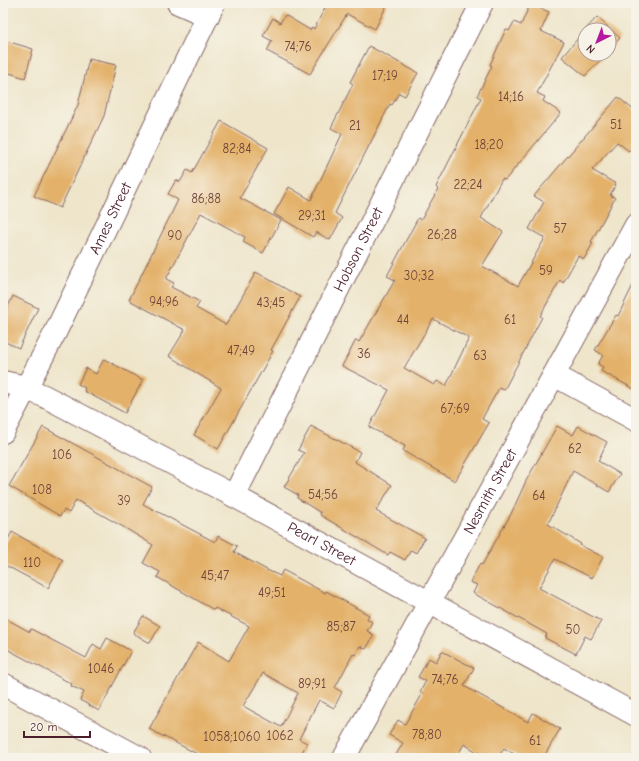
<svg xmlns="http://www.w3.org/2000/svg" width="639" height="761" viewBox="0 0 639 761" font-family="'Comic Neue',sans-serif">
	<rect width="100%" height="100%" fill="#f7f3e8"/>
	<filter id="ink" filterUnits="userSpaceOnUse"><feTurbulence type="fractalNoise" baseFrequency=".025" numOctaves="2"/><feDisplacementMap in="SourceGraphic" scale="8" xChannelSelector="R" yChannelSelector="G"/><feConvolveMatrix kernelMatrix="1 2 1 2 8 2 1 2 1" color-interpolation-filters="sRGB"/></filter>
	<filter id="wash" filterUnits="userSpaceOnUse"><feTurbulence type="fractalNoise" baseFrequency=".012" numOctaves="4" result="noise"/><feDisplacementMap in="SourceGraphic" scale="16" xChannelSelector="R" yChannelSelector="G"/><feGaussianBlur stdDeviation="0.9" result="paint"/><feColorMatrix in="noise" values="0 0 0 0 0 0 0 0 0 0 0 0 0 0 0 0 0 1.4 0 .05"/><feComposite in="paint" operator="in"/></filter>
	<g filter="url(#wash)">
		<rect width="100%" height="100%" fill="#eee5ca"/>
		<g id="blocks">
			<g fill="#e3b169" fill-rule="evenodd">
				<path d="M 325,3 L 388,3 L 375,29 L 347,14 L 310,74 L 267,51 L 272,41 L 263,36 L 273,18 L 280,23 L 285,15 L 310,30 L 312,27 L 314,29 L 327,4 Z"/>
				<path d="M 530,4 L 549,12 L 541,31 L 564,42 L 537,93 L 545,97 L 543,101 L 561,113 L 505,180 L 502,179 L 481,218 L 503,232 L 482,266 L 518,286 L 545,238 L 529,229 L 544,202 L 534,196 L 618,97 L 636,112 L 636,143 L 629,151 L 617,142 L 592,170 L 616,184 L 610,195 L 615,198 L 591,242 L 593,243 L 584,259 L 578,256 L 563,283 L 560,280 L 540,316 L 542,317 L 504,390 L 499,388 L 482,419 L 489,423 L 455,481 L 403,451 L 405,446 L 369,427 L 389,390 L 342,366 L 356,340 L 359,342 L 395,280 L 387,276 L 418,218 L 421,220 L 438,189 L 436,187 L 481,98 L 477,96 L 492,66 L 490,65 L 506,29 L 509,31 L 514,22 L 521,25 ZM 433,319 L 469,338 L 446,386 L 437,381 L 434,385 L 404,368 Z"/>
				<path d="M 597,17 L 620,38 L 609,51 L 609,30 L 585,30 Z"/>
				<path d="M 585,30 L 585,54 L 606,54 L 585,76 L 562,57 Z"/>
				<path d="M 3,40 L 33,49 L 25,78 L 3,71 Z"/>
				<path d="M 369,46 L 418,73 L 405,96 L 399,93 L 392,105 L 390,104 L 335,213 L 342,218 L 330,240 L 316,232 L 313,237 L 274,214 L 289,187 L 311,200 L 342,134 L 331,128 L 353,84 L 350,82 Z"/>
				<path d="M 89,59 L 116,65 L 104,116 L 60,208 L 34,196 L 78,105 Z"/>
				<path d="M 221,121 L 268,148 L 240,198 L 281,220 L 263,253 L 243,242 L 245,237 L 201,213 L 166,279 L 174,283 L 171,287 L 200,302 L 196,308 L 226,325 L 256,272 L 300,297 L 271,350 L 273,351 L 218,449 L 194,435 L 221,388 L 169,356 L 185,330 L 129,300 L 178,200 L 168,194 L 176,180 L 180,182 L 187,170 L 192,173 Z"/>
				<path d="M 636,279 L 636,390 L 601,371 L 603,367 L 598,364 L 603,355 L 595,350 L 616,315 L 618,316 Z"/>
				<path d="M 13,296 L 38,308 L 19,348 L 3,341 L 3,317 Z"/>
				<path d="M 104,359 L 143,380 L 125,413 L 84,391 L 85,388 L 78,384 L 86,368 L 96,374 Z"/>
				<path d="M 311,426 L 360,452 L 355,462 L 392,485 L 376,511 L 425,538 L 416,553 L 411,550 L 405,560 L 390,552 L 388,555 L 320,515 L 321,513 L 297,498 L 298,495 L 284,487 L 304,453 L 298,450 Z"/>
				<path d="M 557,426 L 573,435 L 578,426 L 607,442 L 598,461 L 620,474 L 609,492 L 573,471 L 548,524 L 581,544 L 580,545 L 603,557 L 592,578 L 555,559 L 539,588 L 601,621 L 591,639 L 585,636 L 576,654 L 545,638 L 547,634 L 473,593 L 477,585 L 470,582 L 480,564 L 482,565 L 511,514 L 526,481 Z"/>
				<path d="M 43,427 L 152,487 L 143,504 L 215,542 L 218,536 L 237,546 L 234,552 L 267,570 L 280,576 L 283,570 L 325,593 L 326,591 L 369,615 L 367,619 L 372,622 L 367,631 L 374,635 L 366,649 L 360,646 L 355,655 L 353,654 L 335,688 L 342,692 L 334,708 L 319,700 L 299,739 L 307,743 L 299,758 L 205,758 L 149,729 L 198,642 L 229,661 L 249,626 L 215,608 L 214,610 L 157,577 L 160,572 L 143,563 L 153,545 L 125,528 L 76,500 L 69,513 L 64,510 L 60,516 L 9,486 ZM 263,673 L 298,693 L 281,727 L 243,706 Z"/>
				<path d="M 12,532 L 63,560 L 48,588 L 3,564 L 3,548 Z"/>
				<path d="M 143,616 L 160,626 L 150,643 L 133,633 Z"/>
				<path d="M 3,617 L 30,632 L 31,629 L 86,658 L 93,644 L 101,649 L 107,638 L 131,651 L 99,711 L 80,700 L 84,692 L 71,686 L 72,684 L 3,647 Z"/>
				<path d="M 442,651 L 474,668 L 464,686 L 528,722 L 533,713 L 560,729 L 543,758 L 521,758 L 504,748 L 498,758 L 487,758 L 464,744 L 456,758 L 394,758 L 403,743 L 389,735 L 398,720 L 405,724 L 423,693 L 420,692 L 426,681 L 418,677 L 429,658 L 436,662 Z"/>
			</g>
		</g>
	</g>
	<g filter="url(#ink)">
		<use href="#blocks" fill-opacity="0" stroke="#836463" stroke-width="1"/>
		<g fill="none" stroke-linecap="round" stroke-linejoin="round">
			<g stroke="#836463" stroke-width="24">
				<g id="minor">
					<path d="M 178,3 L 208,16"/>
					<path d="M 554,375 L 636,420"/>
					<path id="s1" d="M 3,382 L 17,385 L 44,396 L 234,496 L 636,715"/>
					<path id="s2" d="M 3,432 L 55,333 L 214,3"/>
					<path id="s3" d="M 234,496 L 482,3"/>
					<path d="M 3,684 L 140,758"/>
					<path id="s4" d="M 344,758 L 636,225"/>
				</g>
			</g>
			<use href="#minor" stroke="#fff" stroke-width="22"/>
		</g>
	</g>
	<g text-anchor="middle" dominant-baseline="central" stroke-width="4" stroke-linejoin="round" paint-order="stroke">
		<g font-size="13" fill="#70443a">
			<text x="298" y="46">74;76</text>
			<text x="385" y="75">17;19</text>
			<text x="511" y="96">14;16</text>
			<text x="616" y="124">51</text>
			<text x="355" y="125">21</text>
			<text x="489" y="144">18;20</text>
			<text x="237" y="148">82;84</text>
			<text x="468" y="184">22;24</text>
			<text x="206" y="198">86;88</text>
			<text x="312" y="215">29;31</text>
			<text x="560" y="228">57</text>
			<text x="442" y="234">26;28</text>
			<text x="175" y="235">90</text>
			<text x="546" y="270">59</text>
			<text x="419" y="275">30;32</text>
			<text x="164" y="301">94;96</text>
			<text x="271" y="302">43;45</text>
			<text x="403" y="319">44</text>
			<text x="510" y="319">61</text>
			<text x="241" y="350">47;49</text>
			<text x="364" y="353">36</text>
			<text x="480" y="355">63</text>
			<text x="455" y="408">67;69</text>
			<text x="575" y="448">62</text>
			<text x="62" y="454">106</text>
			<text x="42" y="489">108</text>
			<text x="323" y="494">54;56</text>
			<text x="539" y="495">64</text>
			<text x="124" y="500">39</text>
			<text x="32" y="562">110</text>
			<text x="215" y="575">45;47</text>
			<text x="272" y="592">49;51</text>
			<text x="341" y="626">85;87</text>
			<text x="573" y="629">50</text>
			<text x="101" y="668">1046</text>
			<text x="445" y="679">74;76</text>
			<text x="312" y="683">89;91</text>
			<text x="427" y="734">78;80</text>
			<text x="280" y="735">1062</text>
			<text x="232" y="736">1058;1060</text>
			<text x="535" y="740">61</text>
		</g>
		<g font-size="15" fill="#4a1f2b" stroke="#f7f3e8">
			<text stroke="none"><textPath href="#s2" startOffset="239">Ames Street</textPath></text>
			<text stroke="none"><textPath href="#s3" startOffset="276">Hobson Street</textPath></text>
			<text stroke="none"><textPath href="#s4" startOffset="304">Nesmith Street</textPath></text>
			<text stroke="none"><textPath href="#s1" startOffset="358">Pearl Street</textPath></text>
		</g>
	</g>
	<rect width="639" height="761" fill="none" stroke="#f7f3e8" stroke-width="16"/>
	<g transform="translate(597 42) rotate(222)"><circle r="19" fill="#f7f3e8" stroke="#b29e9c"/>
	<path d="M0-3L7 15L0 10L-7 15Z" fill="#b5179e"/>
	<text y="-6" font-size="11" font-weight="bold" text-anchor="middle" fill="#4a1f2b">N</text>
	</g>
	<path d="M24 731v6h66v-6" fill="none" stroke="#4a1f2b" stroke-width="2"/>
	<text x="30" y="731" font-size="12" fill="#4a1f2b" stroke="#f7f3e8" stroke-width="3" paint-order="stroke">20 m</text>
</svg>
